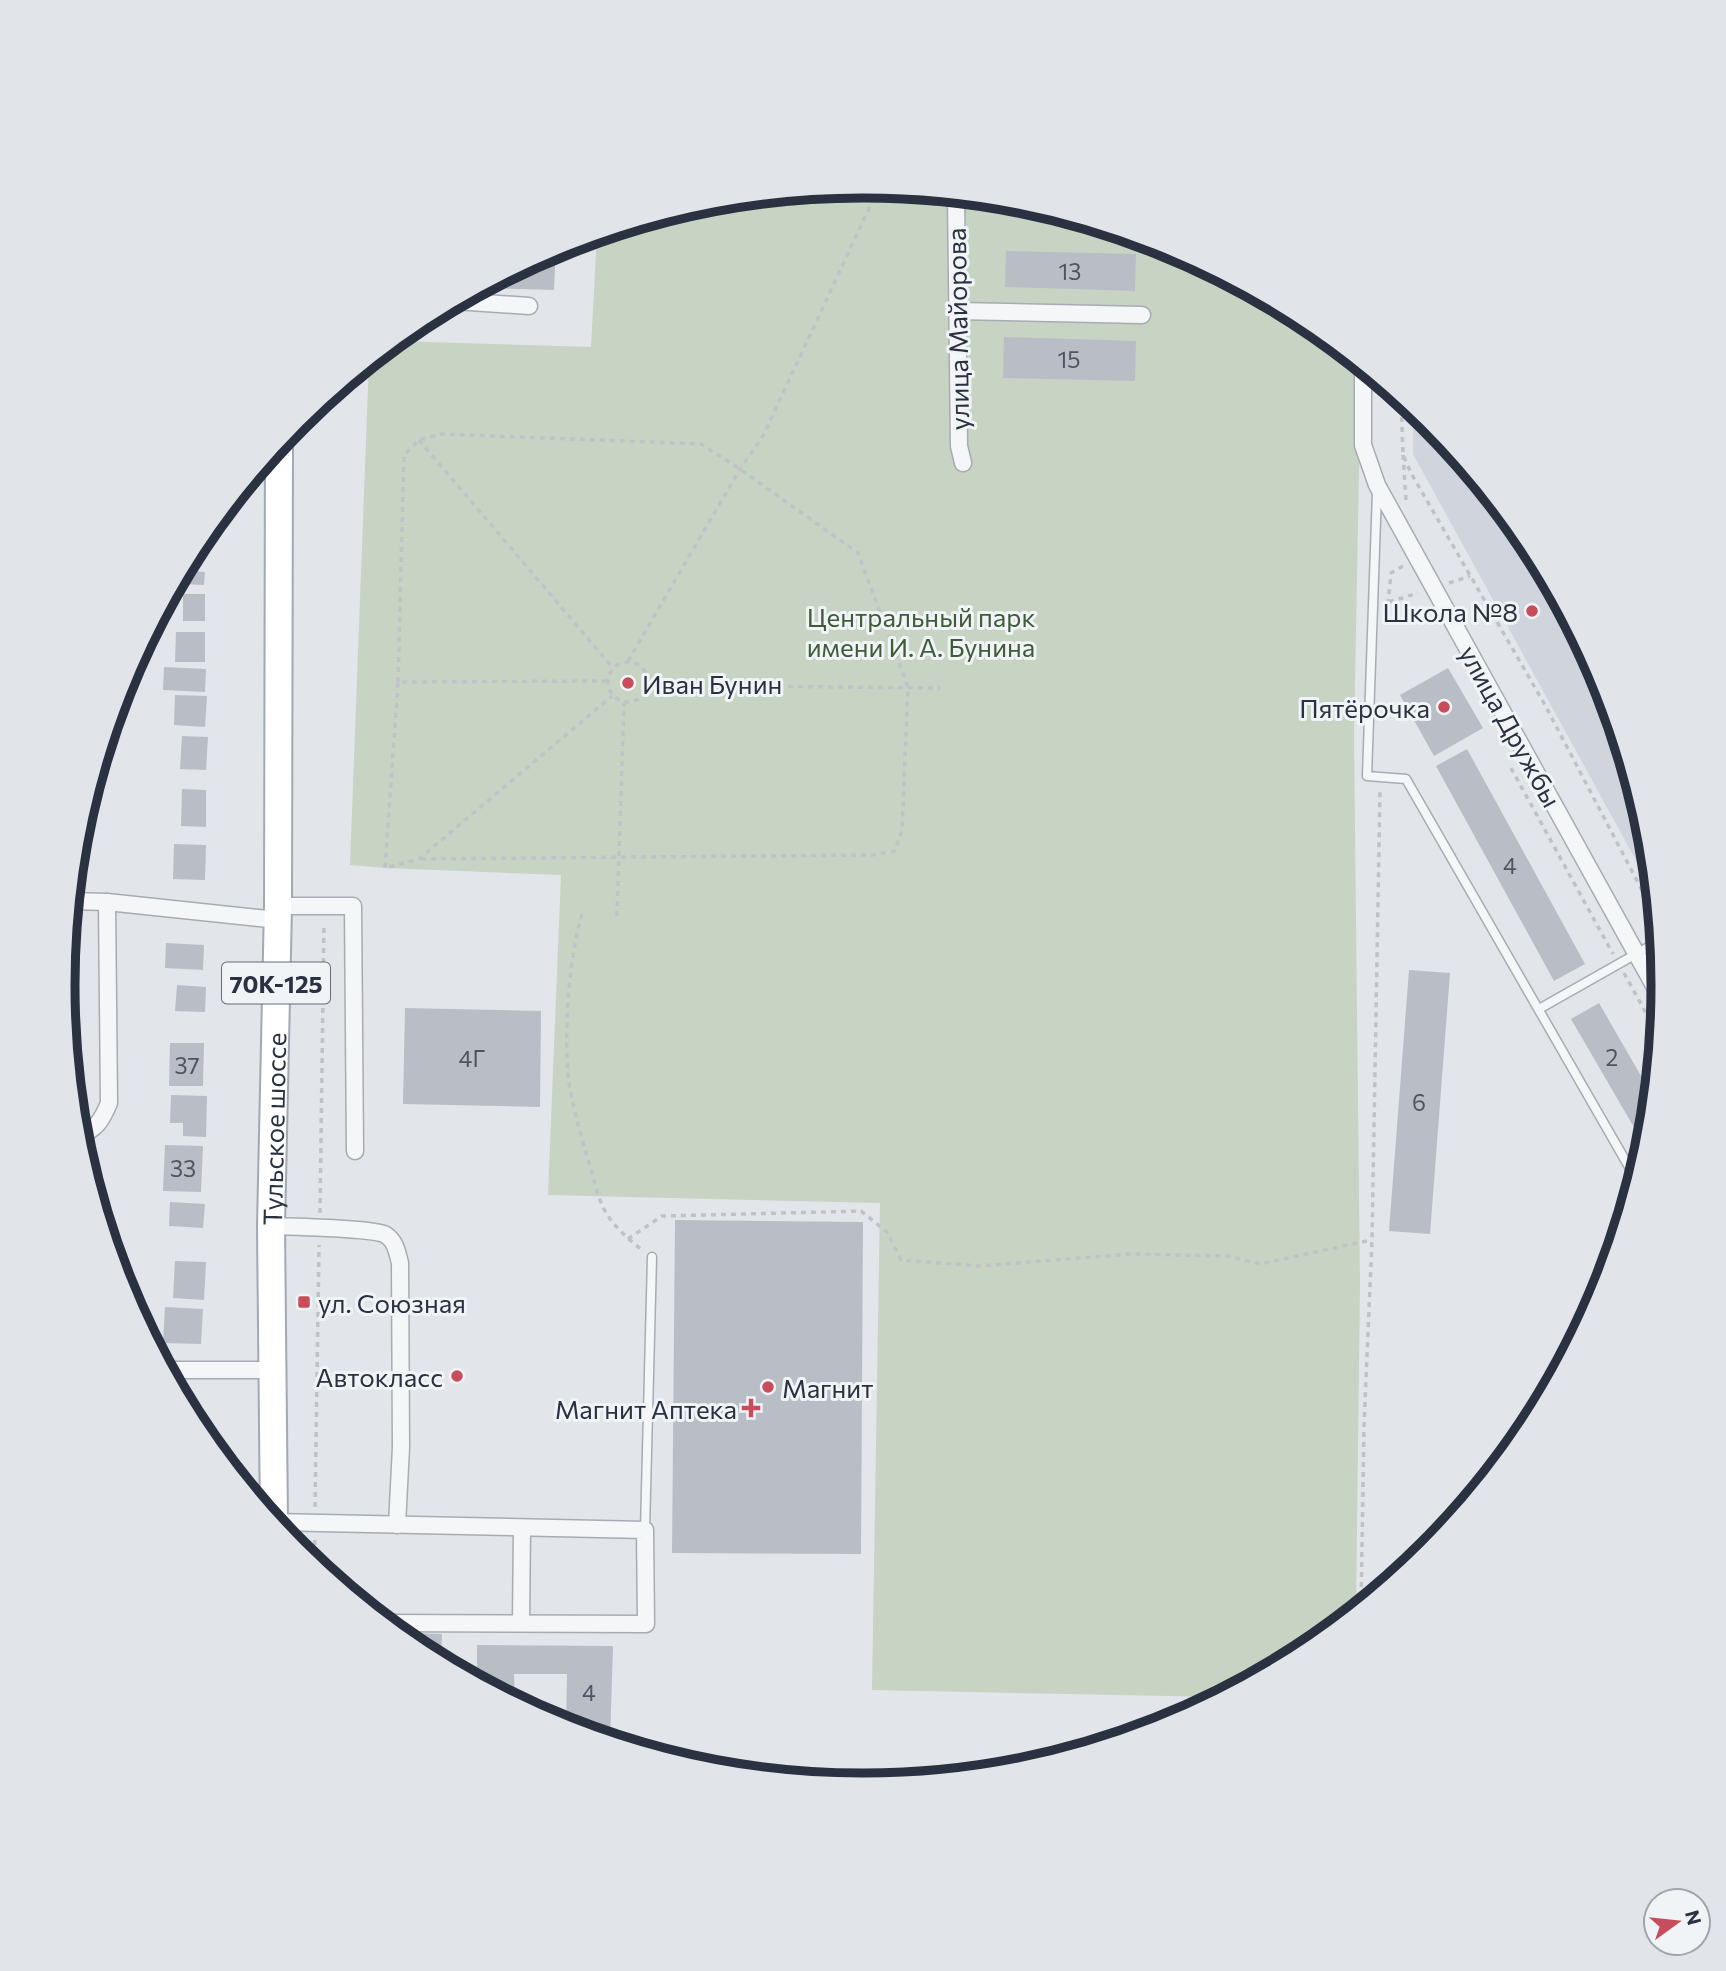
<svg xmlns="http://www.w3.org/2000/svg" width="1726" height="1971" viewBox="0 0 1726 1971" font-family="Commissioner,sans-serif">
	<rect width="100%" height="100%" fill="#e2e5ea"/>
	<path fill="#d0d4dc" d="M 1413,407 L 1429,420 L 1528,541 L 1602,680 L 1648,830 L 1651,869 L 1643,873 L 1413,454 Z"/>
	<path fill="#c7d3c3" d="M 863,186 L 1019,201 L 1170,247 L 1308,321 L 1361,364 L 1354,737 L 1360,1284 L 1356,1611 L 1307,1651 L 1221,1697 L 872,1690 L 880,1203 L 548,1195 L 561,875 L 385,868 L 350,865 L 369,361 L 393,341 L 591,347 L 597,234 L 707,201 Z"/>
	<g fill="#b9bec6">
		<path d="M 556,247 L 554,290 L 480,288 Z"/>
		<path d="M 1006,251 L 1136,254 L 1135,291 L 1005,287 Z"/>
		<path d="M 1004,337 L 1136,341 L 1135,381 L 1003,378 Z"/>
		<path d="M 206,531 L 206,554 L 191,554 L 198,541 Z"/>
		<path d="M 184,571 L 205,572 L 204,585 L 183,584 Z"/>
		<rect x="183" y="594" width="22" height="27"/>
		<path d="M 176,632 L 205,632 L 205,662 L 175,662 Z"/>
		<path d="M 164,667 L 206,669 L 205,692 L 163,690 Z"/>
		<path d="M 1448,668 L 1483,728 L 1434,756 L 1400,695 Z"/>
		<path d="M 175,695 L 207,696 L 205,727 L 174,725 Z"/>
		<path d="M 182,736 L 208,737 L 206,770 L 180,769 Z"/>
		<path d="M 1467,749 L 1585,964 L 1554,981 L 1436,766 Z"/>
		<path d="M 182,789 L 206,790 L 206,827 L 181,826 Z"/>
		<path d="M 174,844 L 206,845 L 205,880 L 173,879 Z"/>
		<path d="M 166,943 L 204,945 L 203,970 L 165,968 Z"/>
		<path d="M 1409,970 L 1450,973 L 1430,1234 L 1389,1231 Z"/>
		<path d="M 177,985 L 206,987 L 205,1012 L 175,1011 Z"/>
		<path d="M 1599,1003 L 1652,1095 L 1646,1148 L 1571,1019 Z"/>
		<path d="M 405,1008 L 541,1011 L 540,1107 L 403,1104 Z"/>
		<path d="M 170,1043 L 204,1043 L 203,1086 L 169,1086 Z"/>
		<path d="M 171,1095 L 207,1096 L 206,1137 L 183,1136 L 183,1123 L 170,1123 Z"/>
		<path d="M 165,1145 L 203,1146 L 201,1192 L 163,1191 Z"/>
		<path d="M 170,1202 L 205,1204 L 203,1228 L 169,1226 Z"/>
		<path d="M 675,1220 L 863,1222 L 861,1554 L 672,1553 Z"/>
		<path d="M 175,1261 L 206,1262 L 204,1300 L 173,1298 Z"/>
		<path d="M 165,1307 L 203,1309 L 201,1344 L 163,1343 Z"/>
		<path d="M 408,1633 L 442,1634 L 441,1658 L 433,1658 L 418,1650 L 408,1642 Z"/>
		<path d="M 477,1645 L 613,1646 L 610,1741 L 566,1727 L 567,1674 L 514,1674 L 515,1702 L 477,1682 Z"/>
	</g>
	<g fill="none" stroke-linecap="round" stroke-linejoin="round">
		<g stroke="#a7acb4" stroke-width="11">
			<g id="lane">
				<path d="M 1377,492 L 1367,776 L 1406,779 L 1636,1179"/>
				<path d="M 1539,1009 L 1659,941"/>
				<path d="M 645,1530 L 652,1257"/>
			</g>
		</g>
		<g stroke="#a7acb4" stroke-width="19">
			<g id="street">
				<path d="M 956,195 L 959,446 L 963,463"/>
				<path d="M 455,301 L 529,306"/>
				<path d="M 957,311 L 1142,315"/>
				<path d="M 1363,366 L 1363,445 L 1377,485 L 1662,1000"/>
				<path d="M 71,901 L 107,902 L 278,920"/>
				<path d="M 278,906 L 353,906 L 355,1151"/>
				<path d="M 78,1136 C 96,1130 102,1120 109,1103 L 107,902"/>
				<path d="M 271,1226 C 291,1227 373,1228 386,1235 C 396,1242 397,1252 400,1263 L 401,1447 L 397,1525"/>
				<path d="M 166,1370 L 271,1370"/>
				<path d="M 274,1522 L 645,1530 L 646,1624 L 384,1623"/>
				<path d="M 521,1623 L 522,1528"/>
			</g>
		</g>
		<g stroke="#a1a9b5" stroke-width="30">
			<g id="primary">
				<path id="s1" d="M 274,1523 L 271,1226 L 278,906 L 279,443"/>
			</g>
		</g>
		<g stroke="#bfc3c8" stroke-width="3.5" stroke-dasharray="5 5" stroke-linecap="butt">
			<path d="M 1401,397 L 1403,455 L 1411,473 L 1545,705 L 1656,917"/>
			<path d="M 419,440 L 613,668"/>
			<path d="M 1403,455 L 1406,500"/>
			<path d="M 1449,583 L 1470,576"/>
			<path d="M 1389,602 L 1418,593"/>
			<path d="M 1388,604 L 1391,573 L 1403,566"/>
			<path d="M 628,661 L 740,469 L 763,436 L 879,187"/>
			<circle cx="628" cy="682" r="20"/>
			<path d="M 607,681 L 398,682 L 385,868 L 419,859 L 612,696"/>
			<path d="M 398,682 L 404,455 L 419,440 L 442,434 L 701,444 L 740,469 L 858,553 L 908,687 L 902,830 L 895,851 L 871,855 L 419,859"/>
			<path d="M 648,685 L 940,688"/>
			<path d="M 1511,768 L 1613,954"/>
			<path d="M 582,914 C 569,955 562,1045 570,1089 C 575,1115 582,1141 590,1166 C 594,1179 597,1195 603,1207 C 611,1224 628,1239 642,1250"/>
			<path d="M 617,916 L 624,703"/>
			<path d="M 1624,973 L 1658,1035"/>
			<path d="M 320,1213 L 324,923"/>
			<path d="M 628,1239 L 662,1216 L 861,1211 L 887,1232 L 901,1260 L 979,1266 L 1130,1254 L 1228,1256 L 1260,1264 L 1371,1240"/>
			<path d="M 315,1507 L 319,1245"/>
			<path d="M 314,1565 L 315,1539"/>
			<path d="M 1361,1607 L 1364,1425 L 1372,1240 L 1380,790"/>
		</g>
		<use href="#lane" stroke="#f4f6f8" stroke-width="8"/>
		<use href="#street" stroke="#f4f6f8" stroke-width="16"/>
		<use href="#primary" stroke="#fff" stroke-width="26"/>
	</g>
	<g fill="#c94c5c" stroke="#f1f4f7" stroke-width="2.5">
		<circle cx="1532" cy="611" r="7"/>
		<circle cx="628" cy="683" r="7"/>
		<circle cx="1444" cy="707" r="7"/>
		<rect x="297" y="1295" width="14" height="14" rx="3.5"/>
		<circle cx="457" cy="1376" r="7"/>
		<circle cx="768" cy="1387" r="7"/>
		<path d="M747.5 1397.5h7v7h7v7h-7v7h-7v-7h-7v-7h7z"/>
	</g>
	<g text-anchor="middle" dominant-baseline="central" stroke-width="6" stroke-linejoin="round" paint-order="stroke">
		<g font-size="23" fill="#4e5562">
			<text x="1070" y="271">13</text>
			<text x="1069" y="359">15</text>
			<text x="1510" y="865">4</text>
			<text x="1612" y="1057">2</text>
			<text x="472" y="1058">4Г</text>
			<text x="187" y="1065">37</text>
			<text x="1419" y="1102">6</text>
			<text x="183" y="1168">33</text>
			<text x="589" y="1692">4</text>
		</g>
		<rect fill="#f1f4f7" stroke="#666c78" stroke-width="2" x="222" y="962.5" width="108" height="41" rx="5"/>
		<g font-size="24" font-weight="bold" fill="#2a3241">
			<text x="276" y="983">70К-125</text>
		</g>
		<g font-size="26" fill="#2a3241" stroke="#f1f4f7">
			<text transform="translate(957 329) rotate(-91)">улица Майорова</text>
			<text transform="translate(1511 726) rotate(61)">улица Дружбы</text>
			<text stroke="none"><textPath href="#s1" startOffset="394">Тульское шоссе</textPath></text>
		</g>
		<g font-size="26" fill="#2a3241" stroke="#f1f4f7" text-anchor="end">
			<text x="1518" y="611">Школа №8</text>
			<text x="642" y="683" text-anchor="start">Иван Бунин</text>
			<text x="1430" y="707">Пятёрочка</text>
			<text x="318" y="1302" text-anchor="start">ул. Союзная</text>
			<text x="443" y="1376">Автокласс</text>
			<text x="782" y="1387" text-anchor="start">Магнит</text>
			<text x="737" y="1408">Магнит Аптека</text>
		</g>
		<g font-size="26" fill="#3e5c38" stroke="#f1f4f7">
			<text x="921" y="616">Центральный парк<tspan x="921" dy="30">имени И. А. Бунина</tspan></text>
		</g>
	</g>
	<path d="M0 0H1726V1971H0ZM862 198H864A787 787 0 0 1 1651 985V986A787 787 0 0 1 864 1773H862A787 787 0 0 1 75 986V985A787 787 0 0 1 862 198Z" fill="#e1e4e8" fill-rule="evenodd"/>
	<path fill="none" stroke="#2a3241" stroke-width="9" d="M862 198H864A787 787 0 0 1 1651 985V986A787 787 0 0 1 864 1773H862A787 787 0 0 1 75 986V985A787 787 0 0 1 862 198Z"/>
	<g transform="translate(1677 1922) rotate(75)"><circle r="33" fill="#f1f4f7" stroke="#a1a6ae" stroke-width="2"/>
	<path d="M0-5L12 26L0 18L-12 26Z" fill="#c94c5c"/>
	<text y="-10" font-size="19" font-weight="bold" text-anchor="middle" fill="#2a3241">N</text>
	</g>
</svg>
